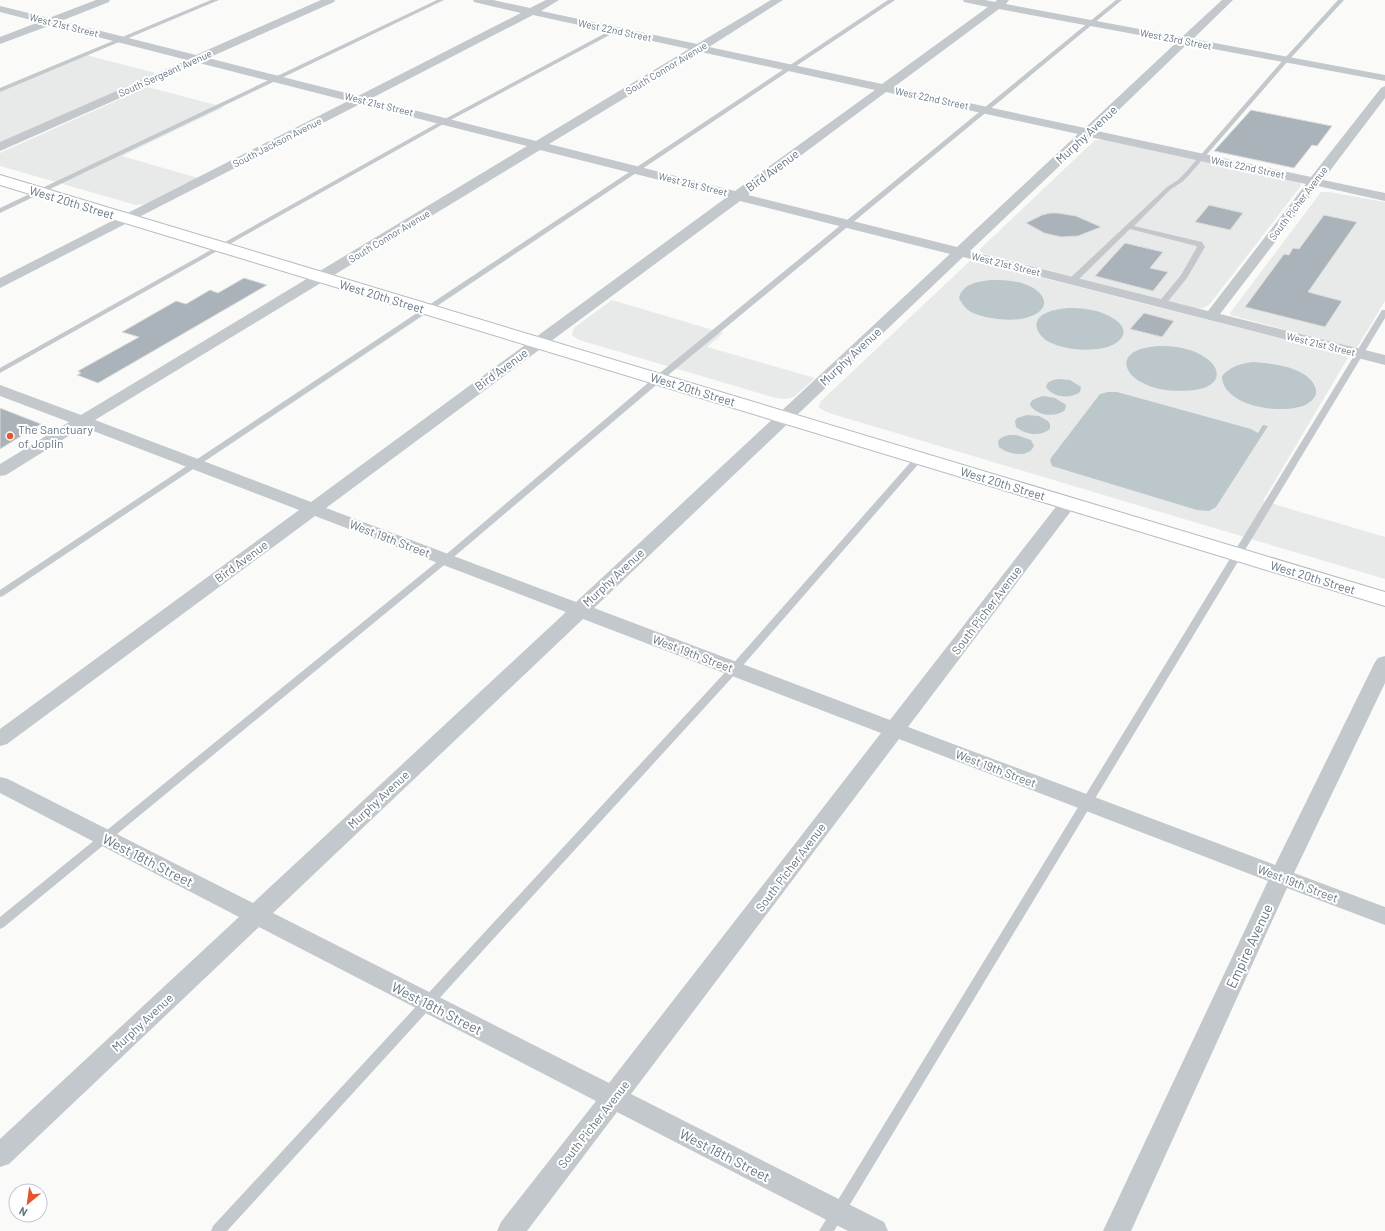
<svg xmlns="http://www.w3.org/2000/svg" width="1385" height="1231" viewBox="0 0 1385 1231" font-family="Barlow,sans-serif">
	<rect width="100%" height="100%" fill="#fafaf8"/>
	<g fill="#e8e9e9">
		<path d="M 82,54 L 156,73 L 0,143 L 0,88 Z"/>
		<path d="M 147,87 L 224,107 L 122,156 L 198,178 L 146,204 L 136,205 L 0,166 L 0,153 Z"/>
		<path d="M 1095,140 L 1105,140 L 1296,181 L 1300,183 L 1301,186 L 1209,305 L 1203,308 L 1194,308 L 981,253 L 980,249 Z"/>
		<path d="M 1321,192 L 1329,192 L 1385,202 L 1385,301 L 1356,349 L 1230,315 L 1230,313 Z"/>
		<path d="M 970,261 L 977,261 L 1349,356 L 1263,501 L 1385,537 L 1385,579 L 829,413 L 819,408 L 820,402 Z"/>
		<path d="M 612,300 L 723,333 L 707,347 L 815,378 L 794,397 L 786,399 L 776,398 L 579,340 L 572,335 L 573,330 L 575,327 Z"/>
	</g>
	<g fill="#bbc7cb">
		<path d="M 991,280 C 1008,280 1031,281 1042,296 C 1045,301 1045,306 1041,310 C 1027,325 987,320 971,312 C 965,308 962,304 959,298 C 963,283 978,282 991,280 Z"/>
		<path d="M 1067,308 C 1082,308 1096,309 1109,316 C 1137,330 1120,347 1097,349 C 1081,351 1064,349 1049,342 C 1038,336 1030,322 1044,314 C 1051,310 1060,309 1067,308 Z"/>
		<path d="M 1157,346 C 1172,346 1188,347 1201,355 C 1225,368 1221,387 1194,390 C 1176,392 1157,391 1141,382 C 1129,376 1119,361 1134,352 C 1141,348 1149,347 1157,346 Z"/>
		<path d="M 1252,362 C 1271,363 1311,367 1316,390 C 1317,396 1312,401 1307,404 C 1285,416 1222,407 1222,376 C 1231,366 1240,364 1252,362 Z"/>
		<path d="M 1058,379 L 1070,380 L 1081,387 L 1080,392 C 1071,399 1053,398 1046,387 C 1047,381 1053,380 1058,379 Z"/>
		<path d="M 1108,392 L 1117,392 L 1251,429 L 1258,433 L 1263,425 L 1268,426 L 1216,507 L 1209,511 L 1197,510 L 1052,466 L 1050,460 L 1051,458 L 1100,394 Z"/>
		<path d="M 1043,396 L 1055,398 L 1066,405 L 1065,410 C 1055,418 1037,416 1030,405 C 1031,399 1037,398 1043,396 Z"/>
		<path d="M 1027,415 L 1039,416 L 1048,421 L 1050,424 L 1050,429 C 1040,437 1026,435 1016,427 L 1015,421 L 1017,418 Z"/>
		<path d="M 1016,435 L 1031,440 L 1034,446 C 1028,459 1007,454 999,447 L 998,441 C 1003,435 1009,435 1016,435 Z"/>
	</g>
	<g fill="#aab3b9" stroke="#dcdcda">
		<path d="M 1251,110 L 1332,126 L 1317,146 L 1312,145 L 1294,168 L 1214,151 Z"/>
		<path d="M 1209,205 L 1243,213 L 1230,230 L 1195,222 Z"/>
		<path d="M 1050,213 L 1058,213 L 1076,216 L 1101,227 L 1078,236 L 1061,237 L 1044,233 L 1026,223 L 1042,215 Z"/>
		<path d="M 1324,215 L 1357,222 L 1308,292 L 1342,301 L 1325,327 L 1245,307 L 1284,254 L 1289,255 L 1293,248 L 1299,249 Z"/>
		<path d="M 1125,243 L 1163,252 L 1150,268 L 1168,272 L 1153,291 L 1095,276 Z"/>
		<path d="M 244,278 L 267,285 L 98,383 L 77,375 L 81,373 L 78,371 L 139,337 L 122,332 L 176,301 L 186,304 L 210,290 L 218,293 Z"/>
		<path d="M 1144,313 L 1174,321 L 1162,337 L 1130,329 Z"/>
		<path d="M 0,408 L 41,424 L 0,449 Z"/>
	</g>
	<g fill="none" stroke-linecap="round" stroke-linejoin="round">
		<g stroke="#b3babf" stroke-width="2">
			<path id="secondary" d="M 0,175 L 1385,592 L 1385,606 L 0,185 Z"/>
		</g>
		<g fill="#c3c8cc" fill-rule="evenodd">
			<path d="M 211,0 L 219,0 L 0,92 L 0,88 Z"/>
			<path d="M 437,0 L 444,0 L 0,213 L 0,208 Z"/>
			<path d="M 888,0 L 895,0 L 3,596 L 0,597 L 0,590 Z"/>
			<path d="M 1116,0 L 1122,0 L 661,381 L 449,561 L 4,927 L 0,929 L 0,917 L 443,557 L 655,377 Z"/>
			<path d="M 1338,0 L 1344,0 L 1288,61 L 1189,175 L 1182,182 L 1171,189 L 1134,226 L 1202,242 L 1205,247 L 1187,278 L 1165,305 L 1162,305 L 1158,303 L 1181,275 L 1197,247 L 1196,246 L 1130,229 L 1075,283 L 1069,283 L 1069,279 L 1167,187 L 1178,180 L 1185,173 L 1284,59 Z"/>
			<path d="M 615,28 L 617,29 L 617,31 L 447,122 L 0,373 L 0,368 L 443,120 Z"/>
			<path d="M 1382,310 L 1385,310 L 1385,318 L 834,1231 L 819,1231 Z"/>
			<path d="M 919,455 L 923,458 L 922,460 L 738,671 L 227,1231 L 211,1231 L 213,1226 L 730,667 L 916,456 Z"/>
		</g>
		<path fill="#c3c8cc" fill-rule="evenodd" d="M 96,0 L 110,0 L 109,2 L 61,21 L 196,55 L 321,0 L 335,0 L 334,2 L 208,58 L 358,96 L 521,13 L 474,2 L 473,0 L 493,0 L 530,8 L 546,0 L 559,0 L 541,11 L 697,44 L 771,0 L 783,0 L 709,47 L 882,84 L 988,7 L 964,2 L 963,0 L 985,0 L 995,2 L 997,0 L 1009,0 L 1006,4 L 1182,37 L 1222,0 L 1233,0 L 1193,39 L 1385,75 L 1385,81 L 1187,44 L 1097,131 L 1311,177 L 1381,88 L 1385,86 L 1385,98 L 1323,180 L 1385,193 L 1385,201 L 1318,186 L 1220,314 L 1385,355 L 1385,365 L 963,257 L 594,608 L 890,720 L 1062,499 L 1068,498 L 1074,499 L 1077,503 L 1074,507 L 908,727 L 1275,865 L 1375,662 L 1378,658 L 1385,656 L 1385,683 L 1294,873 L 1385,907 L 1385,925 L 1287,888 L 1131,1231 L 1103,1231 L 1268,881 L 899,739 L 631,1094 L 884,1222 L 888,1231 L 848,1231 L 617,1112 L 527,1231 L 497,1231 L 501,1222 L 596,1101 L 259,927 L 9,1164 L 0,1167 L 0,1139 L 239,917 L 0,793 L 0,777 L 8,779 L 253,903 L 566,612 L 315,516 L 7,744 L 0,746 L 0,729 L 299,510 L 83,427 L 6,475 L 0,476 L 0,464 L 69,422 L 0,396 L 0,385 L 81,415 L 527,146 L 360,104 L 0,288 L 0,278 L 348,101 L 199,63 L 0,151 L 0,142 L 187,60 L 51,25 L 0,44 L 0,37 L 39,22 L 0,12 L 0,6 L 49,18 ZM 999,9 L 1177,42 L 1085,128 L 894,87 ZM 533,15 L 689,49 L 536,141 L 370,99 ZM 701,52 L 875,90 L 735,191 L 549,144 ZM 886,92 L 1078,134 L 957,247 L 748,195 ZM 1090,137 L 1306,184 L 1208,311 L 970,251 ZM 540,150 L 727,197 L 311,502 L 95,420 ZM 740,201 L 950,254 L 576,602 L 326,508 ZM 583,619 L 881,733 L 609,1083 L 273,913 Z"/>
		<use href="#secondary" fill="#fff" fill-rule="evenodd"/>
	</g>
	<circle fill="#e4572e" stroke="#fff" stroke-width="1.5" cx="10" cy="436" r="4"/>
	<g text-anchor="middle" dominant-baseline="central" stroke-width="4" stroke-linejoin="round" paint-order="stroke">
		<g font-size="10" fill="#657683" stroke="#fff">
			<text transform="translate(64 25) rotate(14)">West 21st Street</text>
			<text transform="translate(615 30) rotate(12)">West 22nd Street</text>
			<text transform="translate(1176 39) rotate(11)">West 23rd Street</text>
			<text transform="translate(666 68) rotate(-31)">South Connor Avenue</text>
			<text transform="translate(165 73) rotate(-24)">South Sergeant Avenue</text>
			<text transform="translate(932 98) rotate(12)">West 22nd Street</text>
			<text transform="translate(379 104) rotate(14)">West 21st Street</text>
			<text transform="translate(277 142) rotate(-27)">South Jackson Avenue</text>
			<text transform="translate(1248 167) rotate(12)">West 22nd Street</text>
			<text transform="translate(693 184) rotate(14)">West 21st Street</text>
			<text transform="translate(1298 203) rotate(-53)">South Picher Avenue</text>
			<text transform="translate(389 236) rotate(-31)">South Connor Avenue</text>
			<text transform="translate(1006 264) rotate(14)">West 21st Street</text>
			<text transform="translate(1321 344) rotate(14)">West 21st Street</text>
		</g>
		<g font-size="12" fill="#657683" stroke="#fff">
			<text transform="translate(1086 134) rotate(-43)">Murphy Avenue</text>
			<text transform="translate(772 170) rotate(-36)">Bird Avenue</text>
			<text transform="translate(72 202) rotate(17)">West 20th Street</text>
			<text transform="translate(382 296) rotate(17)">West 20th Street</text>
			<text transform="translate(850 356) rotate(-43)">Murphy Avenue</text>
			<text transform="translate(501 369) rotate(-36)">Bird Avenue</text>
			<text transform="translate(693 389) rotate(17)">West 20th Street</text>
			<text transform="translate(1003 483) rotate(17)">West 20th Street</text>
			<text transform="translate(390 538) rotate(21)">West 19th Street</text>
			<text transform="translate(241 561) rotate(-36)">Bird Avenue</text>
			<text transform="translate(613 577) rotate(-43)">Murphy Avenue</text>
			<text transform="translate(1313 577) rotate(17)">West 20th Street</text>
			<text transform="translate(986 610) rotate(-53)">South Picher Avenue</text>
			<text transform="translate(693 653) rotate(21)">West 19th Street</text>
			<text transform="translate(996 768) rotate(21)">West 19th Street</text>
			<text transform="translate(378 799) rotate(-43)">Murphy Avenue</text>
			<text transform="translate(790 867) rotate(-53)">South Picher Avenue</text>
			<text transform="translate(1298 883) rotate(21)">West 19th Street</text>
			<text transform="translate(142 1022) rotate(-43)">Murphy Avenue</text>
			<text transform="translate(593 1124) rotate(-52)">South Picher Avenue</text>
		</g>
		<g font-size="12" fill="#657683" stroke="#fff" text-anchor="start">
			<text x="18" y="429">The Sanctuary<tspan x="18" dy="14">of Joplin</tspan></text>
		</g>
		<g font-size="14" fill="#657683" stroke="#fff">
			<text transform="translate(148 860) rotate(27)">West 18th Street</text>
			<text transform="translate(1249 946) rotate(-65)">Empire Avenue</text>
			<text transform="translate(437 1008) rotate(27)">West 18th Street</text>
			<text transform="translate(725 1155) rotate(27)">West 18th Street</text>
		</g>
	</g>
	<g transform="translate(28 1203) rotate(209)"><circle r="19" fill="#ffffff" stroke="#c1c8cd"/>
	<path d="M0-3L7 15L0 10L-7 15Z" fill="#e4572e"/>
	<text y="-6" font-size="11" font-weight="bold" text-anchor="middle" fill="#657683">N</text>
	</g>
</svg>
